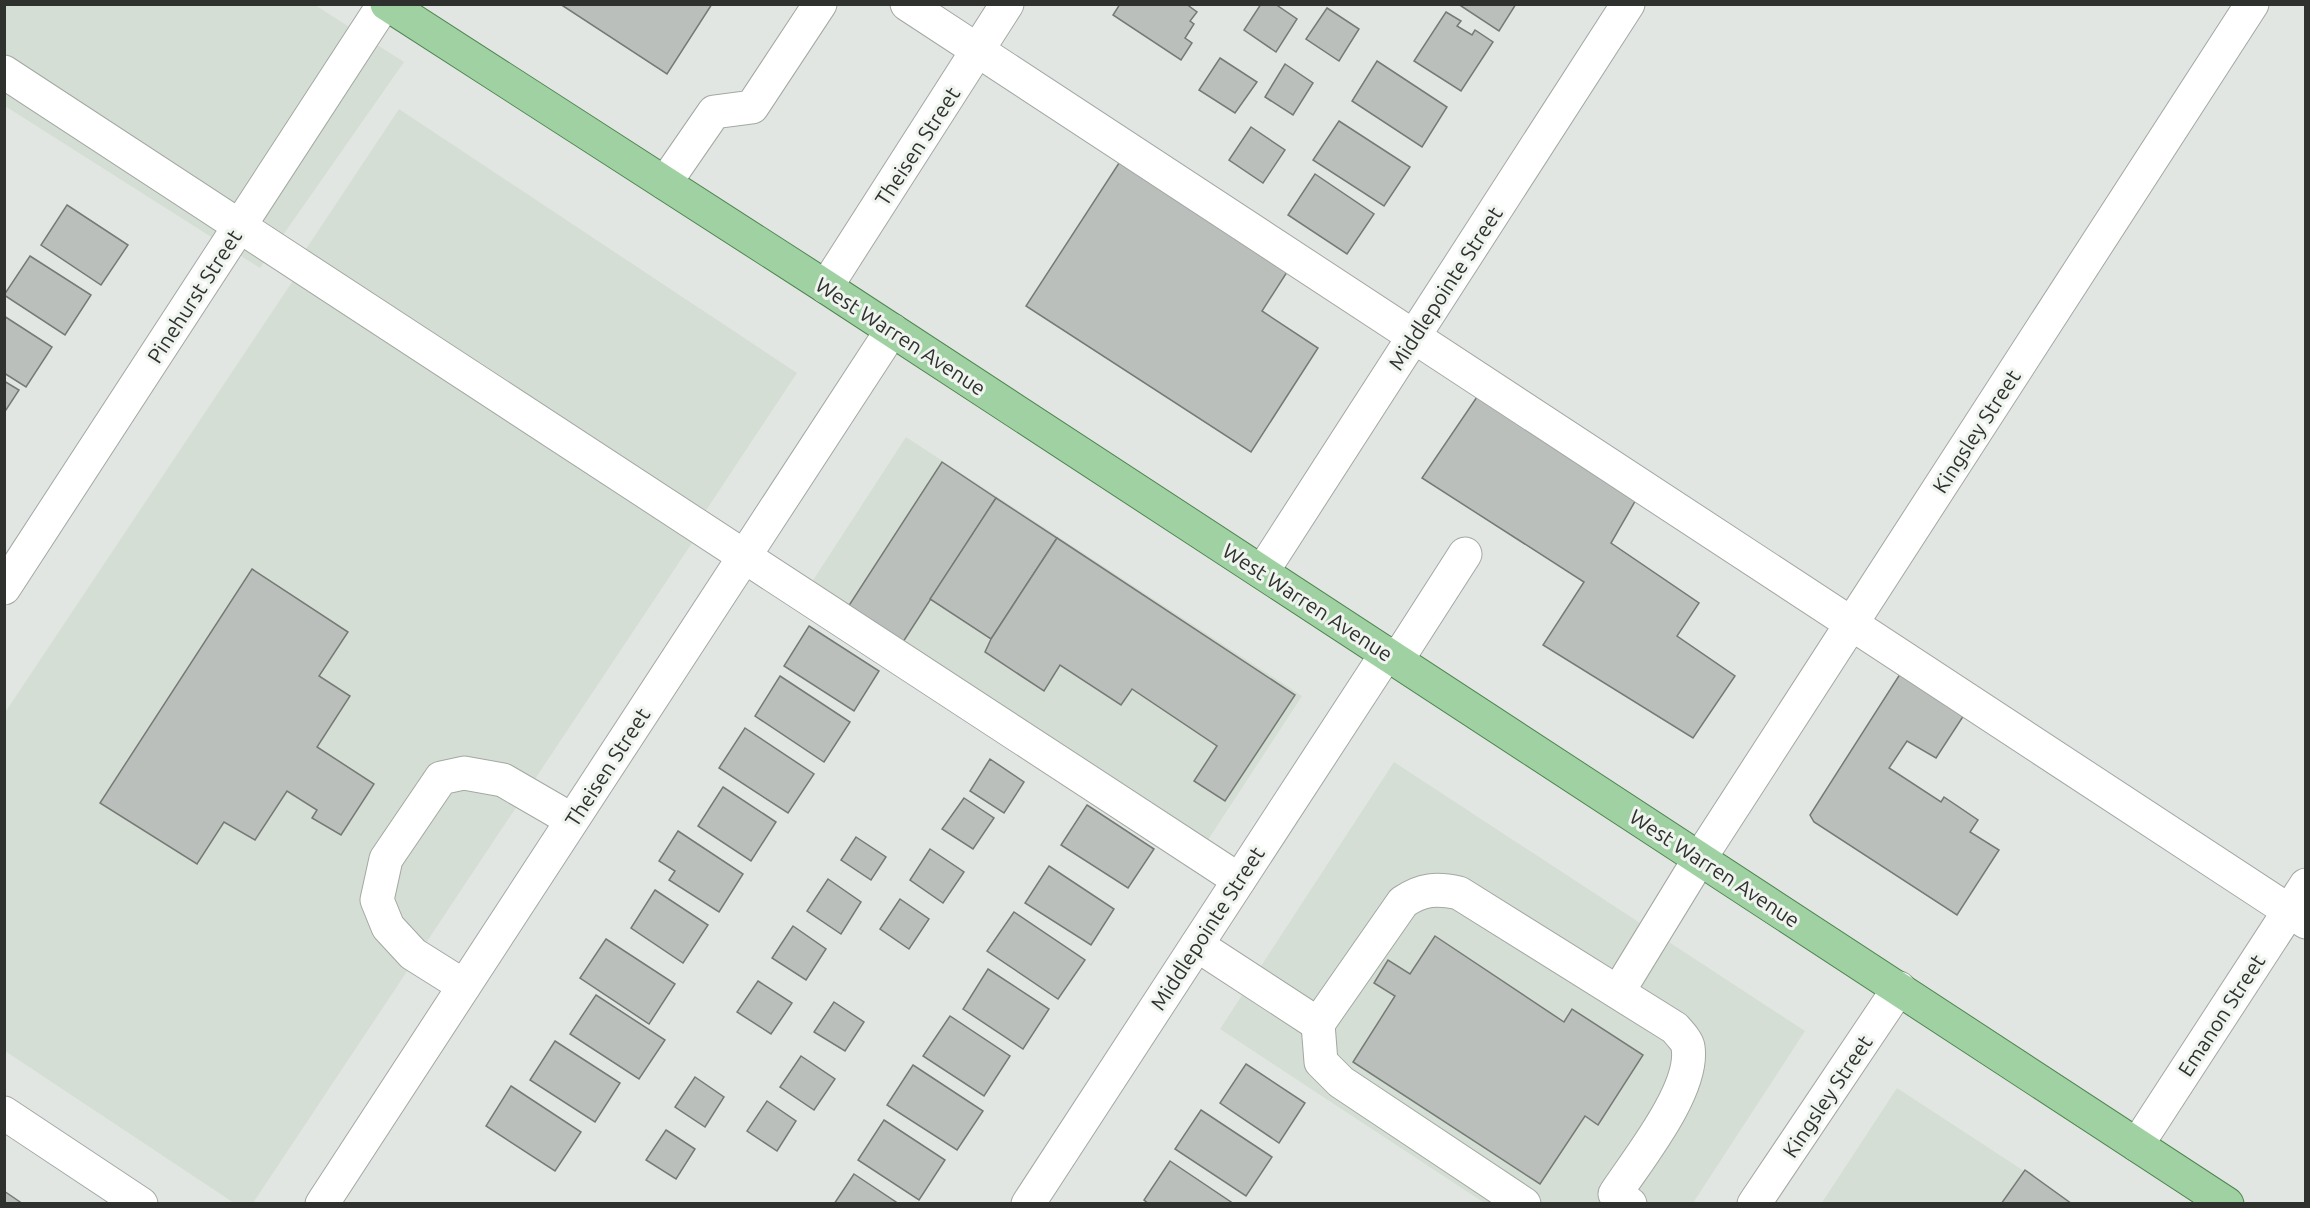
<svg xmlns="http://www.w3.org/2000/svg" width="2310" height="1208" viewBox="0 0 2310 1208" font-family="Ubuntu,sans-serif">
	<rect width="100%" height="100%" fill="#e2e6e2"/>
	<g fill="#d4ded4">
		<path d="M 4,5 L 315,5 L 404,62 L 260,268 L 5,106 Z"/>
		<path d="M 399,109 L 797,373 L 703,515 L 304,252 Z"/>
		<path d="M 294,279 L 692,543 L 253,1203 L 234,1203 L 5,1051 L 4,714 Z"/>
		<path d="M 906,437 L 1302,696 L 1204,846 L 808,588 Z"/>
		<path d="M 1394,762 L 1805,1031 L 1693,1203 L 1486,1204 L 1220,1029 Z"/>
		<path d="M 1897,1088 L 2073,1203 L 1821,1204 Z"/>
	</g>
	<g fill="#bbbfbb" stroke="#767a76" stroke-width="1.5">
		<path d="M 560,4 L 712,4 L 667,74 Z"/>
		<path d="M 1120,4 L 1186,4 L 1197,12 L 1190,21 L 1194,24 L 1185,38 L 1192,43 L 1181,60 L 1113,15 Z"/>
		<path d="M 1261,4 L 1275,4 L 1297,19 L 1276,52 L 1244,30 Z"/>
		<path d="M 1458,4 L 1516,4 L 1499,31 Z"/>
		<path d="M 1327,8 L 1359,29 L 1339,61 L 1306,39 Z"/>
		<path d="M 1446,12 L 1461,21 L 1457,26 L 1472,35 L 1475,30 L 1493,42 L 1461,91 L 1414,61 Z"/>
		<path d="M 1220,58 L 1257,82 L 1235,113 L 1199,90 Z"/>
		<path d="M 1377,61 L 1447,107 L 1422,147 L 1352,101 Z"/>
		<path d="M 1285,64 L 1313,83 L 1293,115 L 1265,97 Z"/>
		<path d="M 1339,121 L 1410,167 L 1384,206 L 1313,160 Z"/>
		<path d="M 1251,127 L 1285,150 L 1263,183 L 1229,160 Z"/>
		<path d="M 1121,160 L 1289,269 L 1262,311 L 1318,348 L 1251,452 L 1026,306 Z"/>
		<path d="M 1315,174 L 1374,214 L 1347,254 L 1288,215 Z"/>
		<path d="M 67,205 L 128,245 L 101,285 L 41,245 Z"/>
		<path d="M 30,256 L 91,295 L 65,335 L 4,295 Z"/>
		<path d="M 4,316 L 52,347 L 26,387 L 4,373 Z"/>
		<path d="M 4,381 L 19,390 L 4,413 Z"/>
		<path d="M 1479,394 L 1637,498 L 1611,543 L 1699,603 L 1677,636 L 1735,676 L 1693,738 L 1543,645 L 1584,582 L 1422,478 Z"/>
		<path d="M 942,462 L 996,498 L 903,642 L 848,607 Z"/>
		<path d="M 996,498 L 1057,538 L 991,639 L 930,599 Z"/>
		<path d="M 1057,538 L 1295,695 L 1225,801 L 1194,781 L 1217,746 L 1132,689 L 1121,705 L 1060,665 L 1044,691 L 985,652 L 991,639 Z"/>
		<path d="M 252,569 L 348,632 L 319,676 L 350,696 L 317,747 L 374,784 L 341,835 L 312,818 L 317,810 L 287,791 L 255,840 L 224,822 L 197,864 L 100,803 Z"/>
		<path d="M 809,626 L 879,671 L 854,711 L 784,666 Z"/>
		<path d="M 1902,671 L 1966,712 L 1936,758 L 1907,741 L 1889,768 L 1941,802 L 1944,797 L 1978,820 L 1970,832 L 1999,850 L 1957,915 L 1814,822 L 1810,815 Z"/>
		<path d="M 780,676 L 850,722 L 824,762 L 755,716 Z"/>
		<path d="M 745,728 L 814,774 L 788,813 L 719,768 Z"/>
		<path d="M 990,759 L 1024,782 L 1004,813 L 970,791 Z"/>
		<path d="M 723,787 L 776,822 L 751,861 L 698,826 Z"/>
		<path d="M 964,798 L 994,818 L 973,849 L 942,829 Z"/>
		<path d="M 1087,805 L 1154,849 L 1128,888 L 1061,845 Z"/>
		<path d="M 678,831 L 743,874 L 719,912 L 669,880 L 675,871 L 659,861 Z"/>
		<path d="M 856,837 L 886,857 L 871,880 L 841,860 Z"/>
		<path d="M 930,849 L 964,872 L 943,903 L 910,880 Z"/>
		<path d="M 1049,866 L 1114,909 L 1091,945 L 1025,903 Z"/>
		<path d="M 828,879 L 861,902 L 841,934 L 807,911 Z"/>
		<path d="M 655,890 L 708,925 L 683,963 L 631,928 Z"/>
		<path d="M 900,899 L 929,919 L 909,949 L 880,929 Z"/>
		<path d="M 1014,912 L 1085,960 L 1058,999 L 987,951 Z"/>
		<path d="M 793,926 L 826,949 L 806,980 L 772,958 Z"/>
		<path d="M 1435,936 L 1564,1022 L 1572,1009 L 1643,1055 L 1598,1125 L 1585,1116 L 1540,1184 L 1353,1062 L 1395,996 L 1374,983 L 1388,960 L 1410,974 Z"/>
		<path d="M 606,939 L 675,984 L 649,1024 L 580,978 Z"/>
		<path d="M 988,969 L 1049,1009 L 1023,1049 L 963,1009 Z"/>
		<path d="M 758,981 L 792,1003 L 771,1034 L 737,1012 Z"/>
		<path d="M 596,995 L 665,1040 L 639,1079 L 570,1034 Z"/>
		<path d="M 834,1002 L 864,1022 L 845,1051 L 814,1032 Z"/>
		<path d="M 950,1016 L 1010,1056 L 984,1096 L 923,1056 Z"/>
		<path d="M 555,1041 L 620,1083 L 595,1122 L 530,1080 Z"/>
		<path d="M 801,1056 L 835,1079 L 814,1110 L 780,1087 Z"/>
		<path d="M 1246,1064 L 1305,1103 L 1279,1143 L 1220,1103 Z"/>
		<path d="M 913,1065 L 983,1111 L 957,1150 L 887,1105 Z"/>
		<path d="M 695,1077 L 724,1097 L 705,1127 L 675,1107 Z"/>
		<path d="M 511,1086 L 581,1132 L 555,1171 L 486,1126 Z"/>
		<path d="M 767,1101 L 796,1121 L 777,1151 L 747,1131 Z"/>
		<path d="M 1201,1110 L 1272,1157 L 1246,1196 L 1175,1149 Z"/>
		<path d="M 884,1120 L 945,1160 L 919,1200 L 858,1160 Z"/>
		<path d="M 666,1130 L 695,1149 L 676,1179 L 646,1160 Z"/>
		<path d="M 1170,1161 L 1234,1204 L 1149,1204 L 1144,1200 Z"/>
		<path d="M 2025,1170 L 2072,1204 L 2001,1204 Z"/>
		<path d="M 854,1174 L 899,1204 L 834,1204 Z"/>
		<path d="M 4,1191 L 23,1204 L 4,1204 Z"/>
	</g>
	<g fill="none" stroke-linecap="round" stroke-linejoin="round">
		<g stroke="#a3a8a3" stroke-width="35">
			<g id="minor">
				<path d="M 907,4 L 2306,922"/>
				<path d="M 4,72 L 1239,880"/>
				<path d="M 665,183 L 714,112 L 752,107 L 820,4"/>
				<path d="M 826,287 L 1007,4"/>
				<path d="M 1262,572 L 1628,4"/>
				<path d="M 4,588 L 384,4"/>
				<path d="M 1397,660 L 1465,554"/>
				<path d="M 1197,945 L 1318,1024 L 1403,902 C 1422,889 1437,888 1459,893 L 1675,1028 C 1680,1034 1687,1041 1688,1047 C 1695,1089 1638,1159 1615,1194 L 1630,1204"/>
				<path d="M 464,986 L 413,954 L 388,927 L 377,900 L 386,859 L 441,778 L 464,773 L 503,780 L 572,820"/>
				<path d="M 1618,992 L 1700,858 L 2252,4"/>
				<path d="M 1318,1024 L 1321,1062 L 1341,1082 L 1524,1204"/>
				<path d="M 4,1113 L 141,1204"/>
				<path d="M 2137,1145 L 2306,885"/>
				<path d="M 322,1204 L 892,330"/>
				<path d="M 1028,1204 L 1387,653"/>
				<path d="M 1754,1204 L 1899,988"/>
			</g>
		</g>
		<g stroke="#4f8651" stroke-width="35">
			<path id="major" d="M 387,4 L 826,287 L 2227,1204"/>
		</g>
		<use href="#minor" stroke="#fff" stroke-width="33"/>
		<use href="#major" stroke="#a0d1a2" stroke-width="33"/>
	</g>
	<g text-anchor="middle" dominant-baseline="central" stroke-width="6" stroke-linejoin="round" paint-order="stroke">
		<g font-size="21" fill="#2f312f" stroke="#eff4ef">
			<text transform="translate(917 146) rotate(-57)">Theisen Street</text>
			<text transform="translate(1445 288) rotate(-57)">Middlepointe Street</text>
			<text transform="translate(194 296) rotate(-57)">Pinehurst Street</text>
			<text transform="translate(901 336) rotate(33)">West Warren Avenue</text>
			<text transform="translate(1976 431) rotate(-57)">Kingsley Street</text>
			<text transform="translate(1308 602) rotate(33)">West Warren Avenue</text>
			<text transform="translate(607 767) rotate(-57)">Theisen Street</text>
			<text transform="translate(1715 868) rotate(33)">West Warren Avenue</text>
			<text transform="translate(1207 928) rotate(-57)">Middlepointe Street</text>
			<text transform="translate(2221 1015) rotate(-57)">Emanon Street</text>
			<text transform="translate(1827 1096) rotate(-56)">Kingsley Street</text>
		</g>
	</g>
	<rect width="2310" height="1208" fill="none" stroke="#2f312f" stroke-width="12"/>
</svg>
